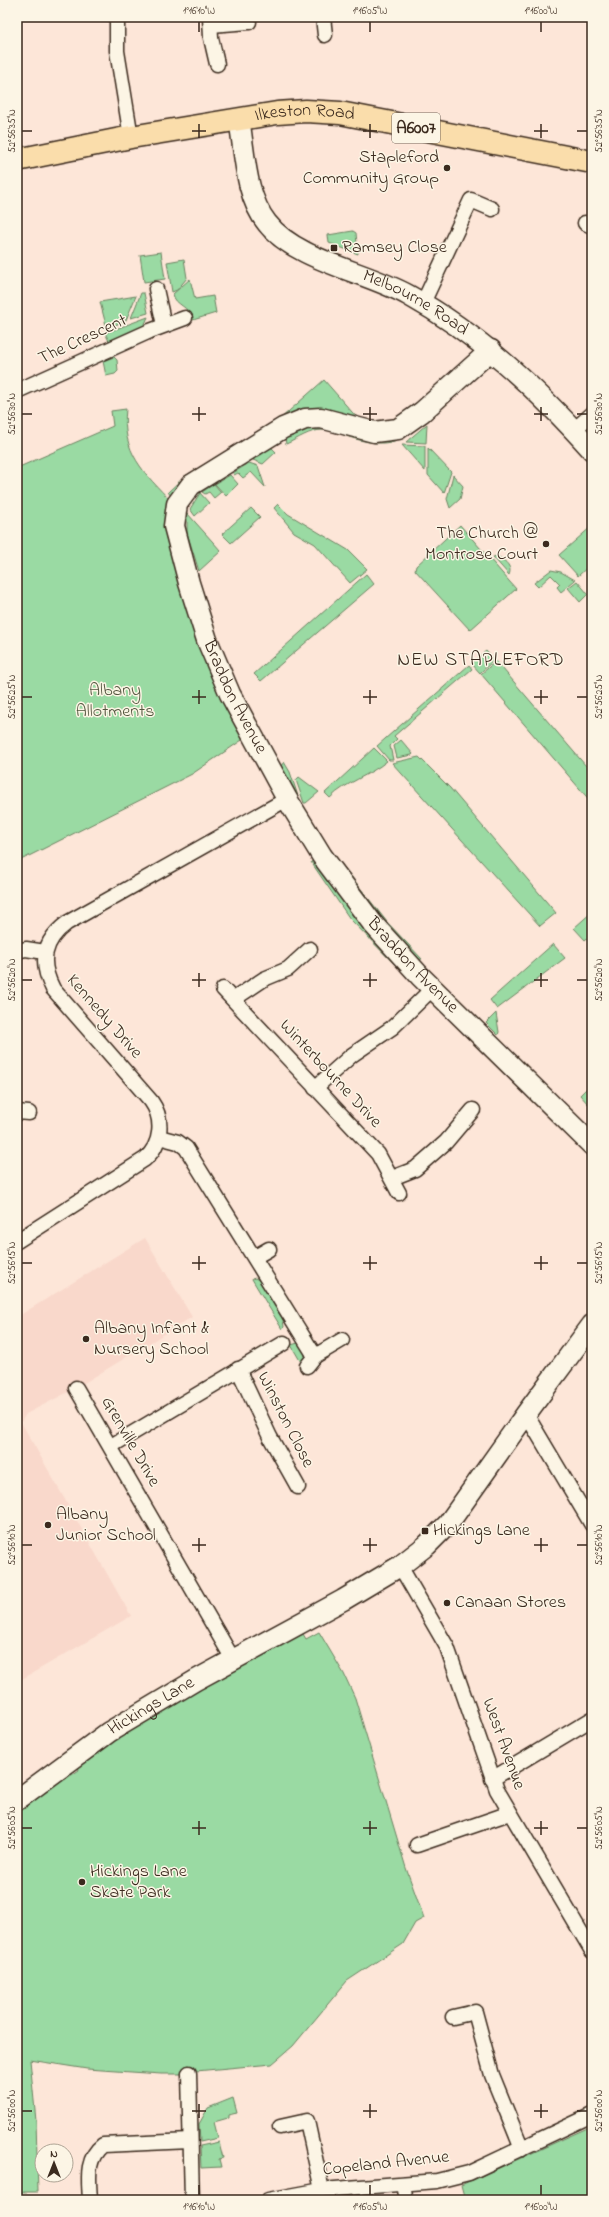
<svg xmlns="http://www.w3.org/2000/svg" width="609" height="2217" viewBox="0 0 609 2217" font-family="'Indie Flower',sans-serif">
	<rect width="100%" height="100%" fill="#fde6d8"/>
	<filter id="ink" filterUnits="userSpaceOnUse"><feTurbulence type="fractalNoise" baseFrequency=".025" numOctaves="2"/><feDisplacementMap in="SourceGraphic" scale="8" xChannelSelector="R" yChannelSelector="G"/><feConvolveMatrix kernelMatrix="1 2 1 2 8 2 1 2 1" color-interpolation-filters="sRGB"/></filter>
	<g filter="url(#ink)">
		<path fill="#f9d8cb" d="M 145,1238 L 192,1317 L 76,1388 L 26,1414 L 21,1422 L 131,1616 L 17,1682 L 17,1317 Z"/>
		<g fill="#9adaa3" stroke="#6a8260">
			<path d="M 353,231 L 356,233 L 358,254 L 329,243 L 328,235 Z"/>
			<path d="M 161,252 L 165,279 L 144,282 L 140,255 Z"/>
			<path d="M 184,259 L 187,278 L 177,290 L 172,292 L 167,262 Z"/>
			<path d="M 190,279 L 195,299 L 213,296 L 216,313 L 193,320 C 189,305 175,306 173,294 Z"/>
			<path d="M 141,293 L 144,293 L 148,313 L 131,318 Z"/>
			<path d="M 136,296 L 126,320 L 107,329 L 100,302 Z"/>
			<path d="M 148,317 L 144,326 L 109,341 L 105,333 Z"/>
			<path d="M 114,357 L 117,360 L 118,371 L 115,374 L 106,376 L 103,361 Z"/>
			<path d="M 324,380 L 359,420 L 280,419 Z"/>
			<path d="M 126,409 C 121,452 144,473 172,502 L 245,738 L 192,774 L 17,862 L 17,468 L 113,426 L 111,411 Z"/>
			<path d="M 425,421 C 397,445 385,448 349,437 C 341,434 332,430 323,430 C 309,430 298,439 286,444 L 285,438 L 295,428 Z"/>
			<path d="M 427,424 L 426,443 L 406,442 Z"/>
			<path d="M 402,445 L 425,446 L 425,471 Z"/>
			<path d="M 270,446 L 276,452 L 263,464 L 253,460 L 252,457 Z"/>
			<path d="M 428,448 L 451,472 L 444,493 L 428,475 Z"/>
			<path d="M 227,451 L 171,496 L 168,492 L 185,476 Z"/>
			<path d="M 249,463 L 258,466 L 265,487 L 251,472 L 243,478 L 238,473 L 234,475 L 233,473 Z"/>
			<path d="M 230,475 L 238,484 L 226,496 L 215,484 Z"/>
			<path d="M 453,475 L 463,486 L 460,499 L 450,508 L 447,499 Z"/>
			<path d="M 214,484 L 221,492 L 214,498 L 209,492 L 205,494 L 202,492 Z"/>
			<path d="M 200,493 L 209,503 L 195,516 L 190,509 Z"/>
			<path d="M 278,504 L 288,514 L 348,550 L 367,569 L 350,583 L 315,544 L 294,532 L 274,508 Z"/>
			<path d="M 251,508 L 260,517 L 231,543 L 222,534 Z"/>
			<path d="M 187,513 L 221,551 L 199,571 L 187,533 Z"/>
			<path d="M 460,525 L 516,589 L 470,630 L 415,570 L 416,566 Z"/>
			<path d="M 592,526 L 592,563 L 578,576 L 559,555 Z"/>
			<path d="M 497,556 C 504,560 513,566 509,575 L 493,557 Z"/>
			<path d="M 551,570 L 561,572 L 575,580 L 561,592 L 557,587 L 560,584 L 551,575 L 538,587 L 534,583 Z"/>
			<path d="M 366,574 L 374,584 L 261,681 L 254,674 Z"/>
			<path d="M 577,581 L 588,594 L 580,602 L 568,588 Z"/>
			<path d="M 486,651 L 494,660 L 480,673 L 471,663 Z"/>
			<path d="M 496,661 L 592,773 L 592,803 L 481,674 Z"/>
			<path d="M 469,665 L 472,669 L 394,736 L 397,739 L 390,746 L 393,760 L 389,760 L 377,746 Z"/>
			<path d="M 401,740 L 413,754 L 412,755 L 397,758 L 394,746 Z"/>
			<path d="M 374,748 L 387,761 C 369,776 346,782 330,798 L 325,793 Z"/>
			<path d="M 419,757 L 450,788 L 556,913 L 540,926 L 392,763 Z"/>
			<path d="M 284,762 L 290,772 L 301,805 L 280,767 Z"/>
			<path d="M 299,777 L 319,792 L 306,803 L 304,803 L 296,780 Z"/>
			<path d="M 325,843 L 387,922 L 422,959 L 413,960 Z"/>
			<path d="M 318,858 L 415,978 L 412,982 L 350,919 L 311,862 Z"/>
			<path d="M 592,912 L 592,934 L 585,940 L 574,928 Z"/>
			<path d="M 553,944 L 565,958 L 497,1009 L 490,1000 Z"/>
			<path d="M 445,1008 L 576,1142 L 575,1143 L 441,1011 Z"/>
			<path d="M 496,1013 L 499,1032 L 498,1035 L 486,1023 Z"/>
			<path d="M 590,1085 L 591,1085 L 588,1104 L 580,1095 Z"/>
			<path d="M 255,1278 L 259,1280 L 283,1320 L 284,1327 L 282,1329 L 252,1279 Z"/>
			<path d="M 298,1343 L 304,1346 L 307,1352 L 302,1364 L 291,1345 Z"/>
			<path d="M 319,1632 L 344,1674 L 355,1698 L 406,1868 L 424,1918 L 415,1923 L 403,1944 L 347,1981 L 293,2046 L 272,2064 L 196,2071 L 181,2074 L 161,2074 L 87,2069 L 30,2060 L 36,2121 L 38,2192 L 17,2192 L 17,1811 L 60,1779 L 67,1778 L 79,1770 L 78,1767 C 148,1715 225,1673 303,1634 L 306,1639 Z"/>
			<path d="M 233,2098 L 237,2113 L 228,2115 L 228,2118 L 214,2122 L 218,2138 L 200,2142 L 199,2124 L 208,2108 Z"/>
			<path d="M 592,2126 L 592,2200 L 465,2200 L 461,2185 Z"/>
			<path d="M 219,2142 L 223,2158 L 219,2159 L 221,2167 L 201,2168 L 200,2146 Z"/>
		</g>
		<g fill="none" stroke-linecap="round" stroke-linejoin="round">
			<g stroke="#3b2a1e" stroke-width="17">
				<g id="street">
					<path d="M 117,17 L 117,51 L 131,137"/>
					<path d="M 210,17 L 211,38 L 217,64"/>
					<path d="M 323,17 L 325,35"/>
					<path d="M 211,25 L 249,22"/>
					<path d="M 585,223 L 592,226"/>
					<path d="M 156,289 L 164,325"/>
					<path d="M 423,303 L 471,200 L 492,209"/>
					<path d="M 17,391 L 150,331 L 185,318"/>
					<path d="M 574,430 L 592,414"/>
					<path d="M 17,951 L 26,949 L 45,952"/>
					<path d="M 223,989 L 378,1154 L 399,1193"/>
					<path d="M 234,999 L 264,979 L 288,969 L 310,949"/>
					<path d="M 315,1088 L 352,1055 L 393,1027 L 433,988"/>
					<path d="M 17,1112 L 29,1113"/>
					<path d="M 159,1137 L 178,1142 L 186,1148 L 315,1356"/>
					<path d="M 392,1178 L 415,1169 L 446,1142 L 473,1110"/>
					<path d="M 17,1241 L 145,1159 C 162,1144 164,1119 151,1101 L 53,989 C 39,962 43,941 67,923 L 287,799"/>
					<path d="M 255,1257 L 269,1249"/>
					<path d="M 307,1366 L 315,1356 L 342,1340"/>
					<path d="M 238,1369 L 270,1437 L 298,1487"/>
					<path d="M 76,1388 L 234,1661"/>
					<path d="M 526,1414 L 592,1525"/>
					<path d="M 111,1446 L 284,1343"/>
					<path d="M 400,1566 L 447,1647 L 497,1790 L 592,1951"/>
					<path d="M 492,1779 L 592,1719"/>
					<path d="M 417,1845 L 510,1813"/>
					<path d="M 453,2017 L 475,2012 L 492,2075 L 522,2149"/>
					<path d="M 189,2073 L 192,2200"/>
					<path d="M 280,2127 L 307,2121 L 322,2190"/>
					<path d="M 403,2185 L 406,2200"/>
					<path d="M 90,2200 C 89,2180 85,2159 103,2145 L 190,2141"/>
					<path d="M 268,2200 L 322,2190 L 437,2181 L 469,2173 L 592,2115"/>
				</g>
			</g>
			<g stroke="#3b2a1e" stroke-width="23">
				<g id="secondary">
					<path id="s1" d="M 239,119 C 245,153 245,196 267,223 C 295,260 367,272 408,295 C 479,334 538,390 592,450"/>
					<path id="s2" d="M 491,350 L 422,412 L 398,429 L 374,432 L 321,418 L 305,419 L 283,428 L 191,485 L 177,504 L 174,526 L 189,583 L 207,640 L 230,694 L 287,799 L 322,856 L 373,924 L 420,976 L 592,1145"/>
					<path id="s3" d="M 17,1800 L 109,1732 L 196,1680 L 343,1600 L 400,1566 L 427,1545 L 448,1524 L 526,1414 L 592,1325"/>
				</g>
			</g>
			<g stroke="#3b2a1e" stroke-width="25">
				<g id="primary">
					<path id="s4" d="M 17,160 L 131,137 L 277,113 L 306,111 L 340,113 L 592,162"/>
				</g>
			</g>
			<use href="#street" stroke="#fcf5e5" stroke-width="14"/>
			<use href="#secondary" stroke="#fcf5e5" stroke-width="20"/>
			<use href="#primary" stroke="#faddab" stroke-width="22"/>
		</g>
	</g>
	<path fill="none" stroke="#3b2a1e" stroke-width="1.5" d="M 199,22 L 199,32M 370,22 L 370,32M 541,22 L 541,32M 199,124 L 199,138M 370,124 L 370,138M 541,124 L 541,138M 22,131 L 32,131M 192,131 L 206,131M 363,131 L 377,131M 534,131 L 548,131M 577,131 L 587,131M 199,407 L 199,421M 370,407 L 370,421M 541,407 L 541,421M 22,414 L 32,414M 192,414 L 206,414M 363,414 L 377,414M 534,414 L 548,414M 577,414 L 587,414M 199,690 L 199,704M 370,690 L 370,704M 541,690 L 541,704M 22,697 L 32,697M 192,697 L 206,697M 363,697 L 377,697M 534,697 L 548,697M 577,697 L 587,697M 199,973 L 199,987M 370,973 L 370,987M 541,973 L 541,987M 22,980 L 32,980M 192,980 L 206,980M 363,980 L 377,980M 534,980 L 548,980M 577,980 L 587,980M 199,1256 L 199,1270M 370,1256 L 370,1270M 541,1256 L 541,1270M 22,1263 L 32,1263M 192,1263 L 206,1263M 363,1263 L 377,1263M 534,1263 L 548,1263M 577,1263 L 587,1263M 199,1538 L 199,1552M 370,1538 L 370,1552M 541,1538 L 541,1552M 22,1545 L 32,1545M 192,1545 L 206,1545M 363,1545 L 377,1545M 534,1545 L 548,1545M 577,1545 L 587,1545M 199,1821 L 199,1835M 370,1821 L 370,1835M 541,1821 L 541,1835M 22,1828 L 32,1828M 192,1828 L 206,1828M 363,1828 L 377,1828M 534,1828 L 548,1828M 577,1828 L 587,1828M 199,2104 L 199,2118M 370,2104 L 370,2118M 541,2104 L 541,2118M 22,2111 L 32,2111M 192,2111 L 206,2111M 363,2111 L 377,2111M 534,2111 L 548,2111M 577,2111 L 587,2111M 199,2185 L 199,2195M 370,2185 L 370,2195M 541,2185 L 541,2195"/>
	<g fill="#3b2a1e" stroke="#fcf5e5" stroke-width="1.5">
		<circle cx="447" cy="168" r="4"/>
		<rect x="330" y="244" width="8" height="8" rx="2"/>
		<circle cx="546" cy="544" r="4"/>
		<circle cx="86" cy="1339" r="4"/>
		<circle cx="48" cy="1525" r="4"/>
		<rect x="421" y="1527" width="8" height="8" rx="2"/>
		<circle cx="447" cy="1603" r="4"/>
		<circle cx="82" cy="1882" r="4"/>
	</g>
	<g text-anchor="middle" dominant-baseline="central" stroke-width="3" stroke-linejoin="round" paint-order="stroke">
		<rect fill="#fcf5e5" stroke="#75675a" stroke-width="1" x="392" y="113" width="48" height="30" rx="3"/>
		<g font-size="17" font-weight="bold" fill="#3b2a1e">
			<text x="416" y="128">A6007</text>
		</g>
		<g font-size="18" fill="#3b2a1e" stroke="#fcf5e5">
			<text stroke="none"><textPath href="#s4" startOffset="292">Ilkeston Road</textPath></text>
			<text stroke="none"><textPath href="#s1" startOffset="279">Melbourne Road</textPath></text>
			<text transform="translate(83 340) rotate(-25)">The Crescent</text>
			<text stroke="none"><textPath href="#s2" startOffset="577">Braddon Avenue</textPath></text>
			<text stroke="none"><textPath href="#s2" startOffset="901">Braddon Avenue</textPath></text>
			<text transform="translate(104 1017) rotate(49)">Kennedy Drive</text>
			<text transform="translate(330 1074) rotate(47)">Winterbourne Drive</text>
			<text transform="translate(285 1420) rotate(63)">Winston Close</text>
			<text transform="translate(130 1442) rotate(60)">Grenville Drive</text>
			<text stroke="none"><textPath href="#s3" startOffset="164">Hickings Lane</textPath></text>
			<text transform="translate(503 1744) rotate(70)">West Avenue</text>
			<text transform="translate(386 2164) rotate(-6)">Copeland Avenue</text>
		</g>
		<g font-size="18" fill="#3b2a1e" stroke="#fcf5e5" text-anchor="start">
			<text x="439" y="158" text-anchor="end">Stapleford<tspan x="439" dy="21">Community Group</tspan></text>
			<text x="342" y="248">Ramsey Close</text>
			<text x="538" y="534" text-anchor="end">The Church @<tspan x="538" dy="21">Montrose Court</tspan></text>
			<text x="94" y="1329">Albany Infant &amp;<tspan x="94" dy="21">Nursery School</tspan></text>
			<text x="56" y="1515">Albany<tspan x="56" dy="21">Junior School</tspan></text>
			<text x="433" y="1531">Hickings Lane</text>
			<text x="455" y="1603">Canaan Stores</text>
			<text x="90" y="1872">Hickings Lane<tspan x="90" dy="21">Skate Park</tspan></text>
		</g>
		<g font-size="18" fill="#53563f" stroke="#fcf5e5">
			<text x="115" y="691">Albany<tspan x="115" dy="21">Allotments</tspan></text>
		</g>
		<g font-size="19" letter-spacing="1" fill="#3b2a1e" stroke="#fcf5e5">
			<text x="481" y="660">NEW STAPLEFORD</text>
		</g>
	</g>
	<rect width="609" height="2217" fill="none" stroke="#fcf5e5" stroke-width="44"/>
	<g transform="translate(54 2163)"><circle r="19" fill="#fcf5e5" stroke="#afa495"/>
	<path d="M0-3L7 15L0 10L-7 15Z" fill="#3b2a1e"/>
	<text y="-6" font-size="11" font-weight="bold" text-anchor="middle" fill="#3b2a1e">N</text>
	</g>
	<rect x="22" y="22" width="565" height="2173" fill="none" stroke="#3b2a1e" stroke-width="1.5"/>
	<g font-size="10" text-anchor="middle" fill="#3b2a1e">
		<text x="199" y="14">1°16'10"W</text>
		<text x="370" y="14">1°16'05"W</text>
		<text x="541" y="14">1°16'00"W</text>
		<text transform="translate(11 131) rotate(-90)" y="4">52°56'35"N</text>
		<text transform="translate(598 131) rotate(-90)" y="4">52°56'35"N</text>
		<text transform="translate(11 414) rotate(-90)" y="4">52°56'30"N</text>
		<text transform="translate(598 414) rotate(-90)" y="4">52°56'30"N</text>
		<text transform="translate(11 697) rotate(-90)" y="4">52°56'25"N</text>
		<text transform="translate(598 697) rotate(-90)" y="4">52°56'25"N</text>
		<text transform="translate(11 980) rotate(-90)" y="4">52°56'20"N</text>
		<text transform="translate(598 980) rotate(-90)" y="4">52°56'20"N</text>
		<text transform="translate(11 1263) rotate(-90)" y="4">52°56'15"N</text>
		<text transform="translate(598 1263) rotate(-90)" y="4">52°56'15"N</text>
		<text transform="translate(11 1545) rotate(-90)" y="4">52°56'10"N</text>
		<text transform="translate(598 1545) rotate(-90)" y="4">52°56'10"N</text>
		<text transform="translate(11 1828) rotate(-90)" y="4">52°56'05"N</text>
		<text transform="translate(598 1828) rotate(-90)" y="4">52°56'05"N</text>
		<text transform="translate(11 2111) rotate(-90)" y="4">52°56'00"N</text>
		<text transform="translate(598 2111) rotate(-90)" y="4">52°56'00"N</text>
		<text x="199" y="2210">1°16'10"W</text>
		<text x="370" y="2210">1°16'05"W</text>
		<text x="541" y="2210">1°16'00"W</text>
	</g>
</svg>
